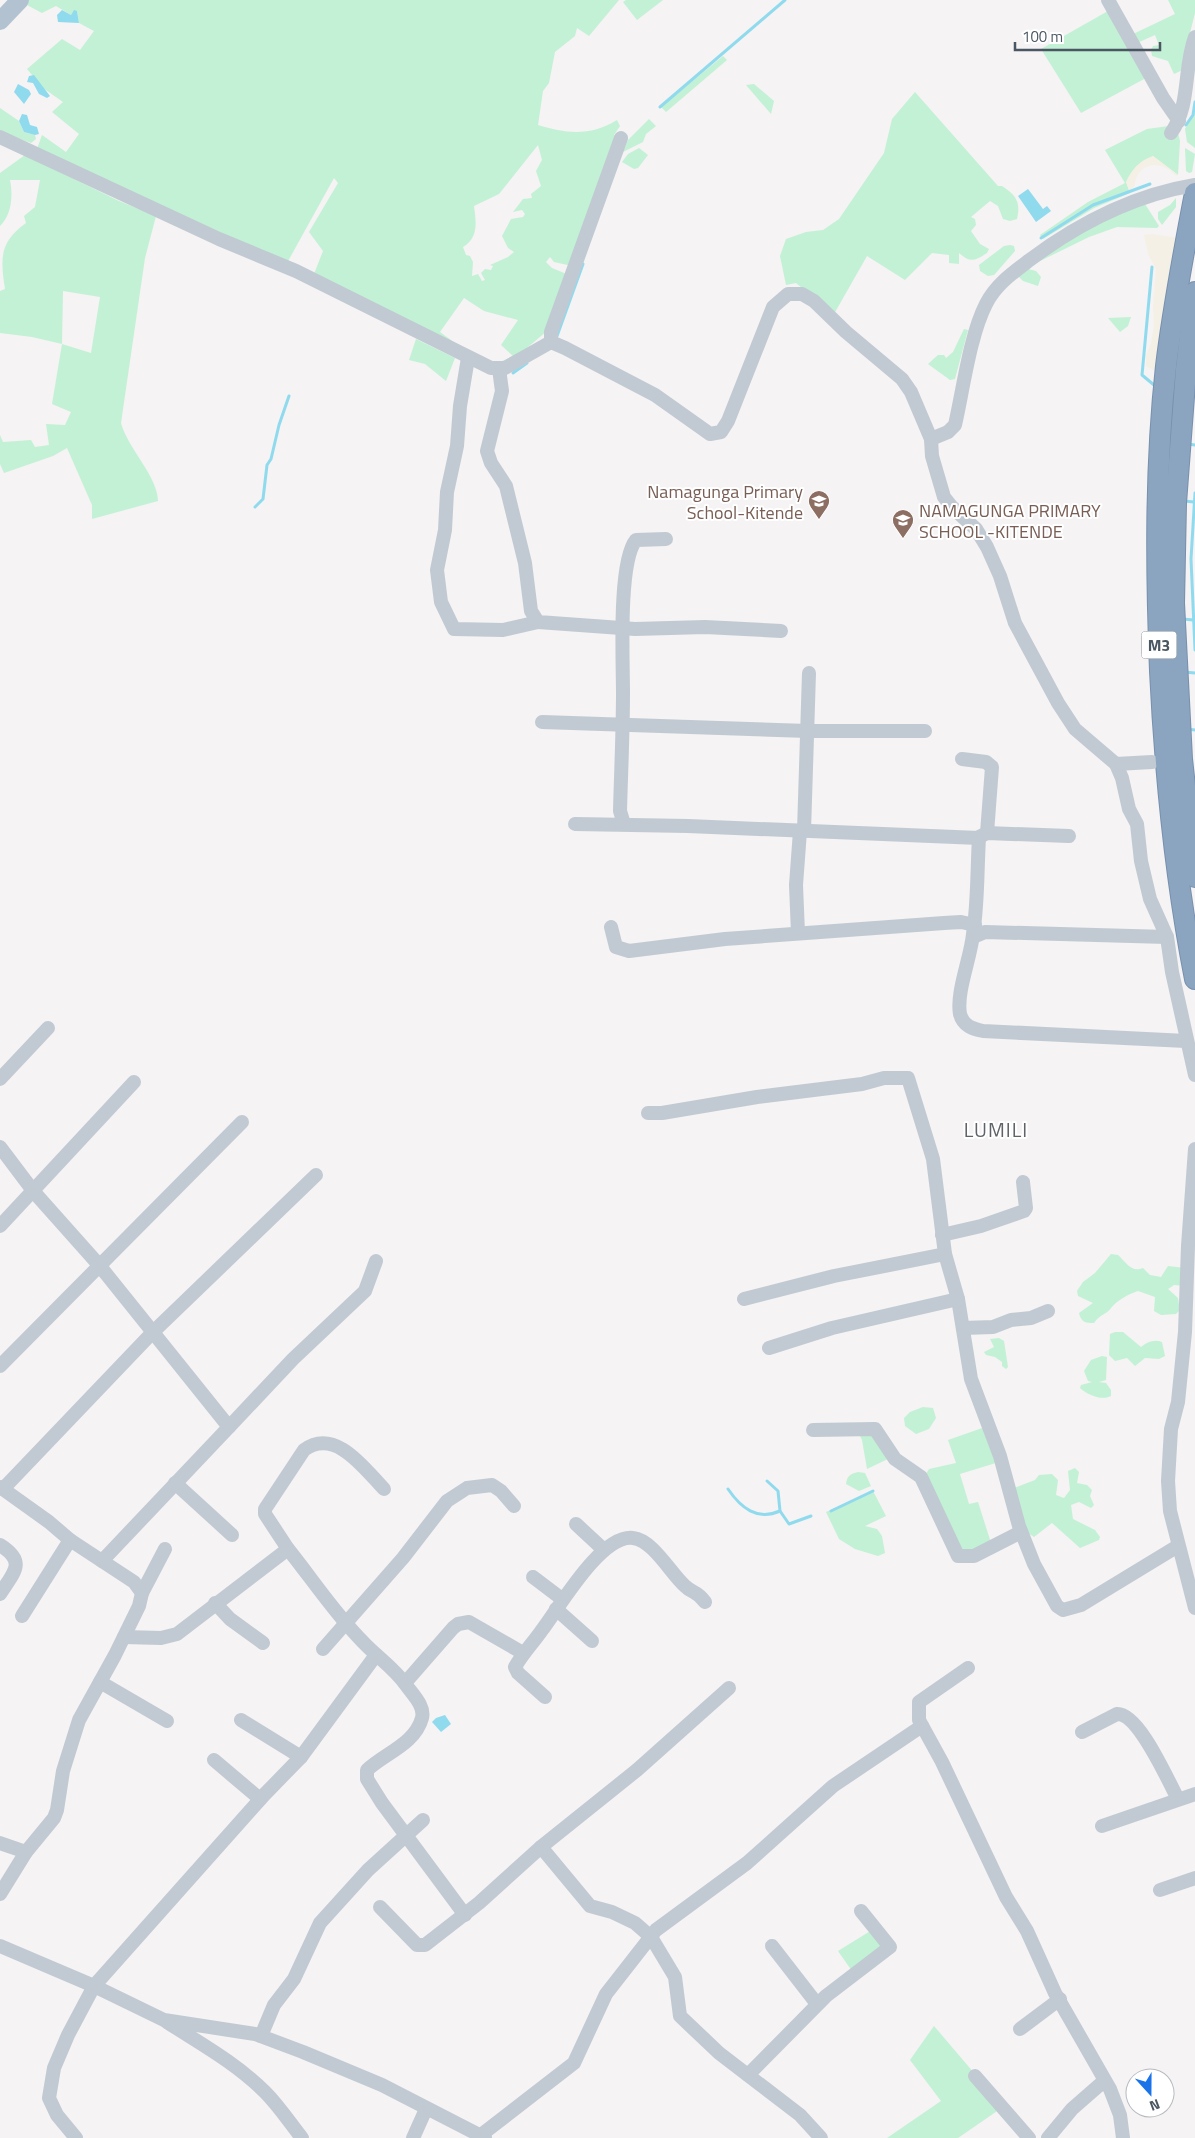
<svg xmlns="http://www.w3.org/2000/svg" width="1195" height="2138" viewBox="0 0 1195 2138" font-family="'Titillium Web',sans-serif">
	<rect width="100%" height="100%" fill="#f5f3f3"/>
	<g fill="#c3f1d5" fill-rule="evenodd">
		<path d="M 28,0 L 619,0 L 589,36 L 577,28 L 575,36 L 555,52 L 549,83 L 543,91 L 538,125 C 567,134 591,136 617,120 L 620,126 L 614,135 L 616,136 L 572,266 L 554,262 L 550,257 L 546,262 L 552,268 L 569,275 L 547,331 L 509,363 L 499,365 L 486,363 L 417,325 L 314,274 L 323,251 L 309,232 L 338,183 L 334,178 L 287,263 L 37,149 L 42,135 L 66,152 L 79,134 L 52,112 L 63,102 L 43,88 L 27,69 L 62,39 L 80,50 L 94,31 L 79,23 L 77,11 L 74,11 L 71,15 L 56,6 L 42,13 L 25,4 ZM 538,145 L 542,160 L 536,171 L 541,186 L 531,194 L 532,198 L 523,199 L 513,212 L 522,210 L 525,214 L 523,217 L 511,219 L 502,236 L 508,248 L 514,252 L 508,257 L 490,265 L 493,266 L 491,270 L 485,269 L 481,273 L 485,280 L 482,281 L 478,274 L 472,276 L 473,262 L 470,256 L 466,255 L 463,247 C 479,237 476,222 474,206 L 499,194 ZM 464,298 L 484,311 L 518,320 L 501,345 L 513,356 C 510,357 506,360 502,361 C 484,366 454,342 440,332 Z"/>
		<path d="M 626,0 L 663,0 L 637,20 L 623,2 Z"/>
		<path d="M 1168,0 L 1195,0 L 1195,13 L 1189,37 L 1187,68 L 1174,74 L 1168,61 L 1152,56 L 1151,50 L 1153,46 L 1159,45 L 1155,35 L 1137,43 L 1131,35 L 1175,14 Z"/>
		<path d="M 1108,11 L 1146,78 L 1081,113 L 1041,49 Z"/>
		<path d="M 723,56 L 727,60 L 666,112 L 661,107 Z"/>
		<path d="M 754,84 L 774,101 L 771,114 L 746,85 Z"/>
		<path d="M 915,92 L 998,186 L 1002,186 C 1016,195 1021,202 1017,219 L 1010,221 L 1003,219 L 998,206 L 990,201 L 971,217 L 975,219 L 976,225 L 971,231 L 980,244 L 989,249 L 987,253 C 975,261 970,263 959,253 L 959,264 L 949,263 L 949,255 L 932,253 L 905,280 L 867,256 L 834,314 L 796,283 L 786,285 L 780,256 L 786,239 L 806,232 L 823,230 L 839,219 L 884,153 L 892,119 Z"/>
		<path d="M 0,108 L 19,121 L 24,132 L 35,135 L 36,139 L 31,143 L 0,132 Z"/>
		<path d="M 1195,112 L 1195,148 L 1187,142 L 1185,129 Z"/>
		<path d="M 649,119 L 656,126 L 646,134 L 643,142 L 623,152 L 628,140 Z"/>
		<path d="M 1176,125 L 1180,141 L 1178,175 L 1153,156 L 1126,182 L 1130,193 L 1094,208 L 1043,239 L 1040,235 L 1088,202 L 1125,183 L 1105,150 L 1147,129 Z"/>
		<path d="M 639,148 L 648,155 L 638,168 L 634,169 L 622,162 L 628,154 Z"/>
		<path d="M 1185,148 L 1195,154 L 1192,172 L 1189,173 L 1186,171 Z"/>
		<path d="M 25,155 L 119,201 L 156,216 L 145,258 L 121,423 C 127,447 158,477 158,501 L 92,519 L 92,505 L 67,448 L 53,456 L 4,473 L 0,464 L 0,435 L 3,442 L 31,440 L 35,447 L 49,445 L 46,424 L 65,425 L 71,412 L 52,404 L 62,344 L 32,337 L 0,333 L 0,291 L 5,289 C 0,257 0,242 26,223 L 24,216 L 35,207 L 40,180 L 10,180 C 13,195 12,215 0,226 L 0,173 ZM 63,291 L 100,297 L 91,353 L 62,344 Z"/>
		<path d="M 1176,198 L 1176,207 L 1162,225 L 1158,219 L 1158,212 L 1170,205 Z"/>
		<path d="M 1145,204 L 1159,226 L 1157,228 L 1117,227 L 1089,237 L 1034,264 L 1093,222 Z"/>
		<path d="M 1010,245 L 1014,246 L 1015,251 L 994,275 L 988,276 L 980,271 L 979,265 L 1004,246 Z"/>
		<path d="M 1024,268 L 1036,271 L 1041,277 L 1038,286 L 1023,281 L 1017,275 Z"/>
		<path d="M 1131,317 L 1128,326 L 1120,332 L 1108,318 Z"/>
		<path d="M 964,329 L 968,330 L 955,379 L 950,380 L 928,364 L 938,355 L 944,355 L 946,358 L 953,352 Z"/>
		<path d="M 416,339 L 455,358 L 446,381 L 425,364 L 409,360 Z"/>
		<path d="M 1111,1254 L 1118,1255 C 1126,1262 1131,1273 1143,1268 L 1150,1275 L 1161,1277 L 1168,1266 L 1185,1268 L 1187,1286 L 1174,1285 L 1168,1289 L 1178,1298 L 1180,1310 L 1176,1314 L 1161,1315 L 1154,1311 L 1155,1297 L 1138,1291 C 1127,1295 1119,1299 1111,1308 C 1106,1315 1101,1313 1094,1323 C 1085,1323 1081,1322 1079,1313 L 1093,1303 L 1078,1296 L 1077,1291 L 1083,1282 L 1095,1273 Z"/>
		<path d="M 1115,1332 L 1123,1332 L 1141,1347 C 1147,1342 1154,1339 1162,1342 L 1165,1356 L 1159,1359 L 1145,1358 L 1135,1366 L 1127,1358 L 1115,1361 L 1109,1355 L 1110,1334 Z"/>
		<path d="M 999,1338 L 1004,1341 L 1008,1367 L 1006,1369 L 1002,1366 L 1002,1362 L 995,1357 L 986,1355 L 984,1352 L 994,1347 L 990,1339 Z"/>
		<path d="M 1102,1356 L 1107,1357 L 1106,1380 L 1099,1382 L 1106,1383 L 1111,1390 L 1111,1396 C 1101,1401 1088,1395 1080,1388 L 1081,1385 L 1092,1382 L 1088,1381 L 1084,1371 L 1091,1360 Z"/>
		<path d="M 923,1407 L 933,1408 L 936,1418 L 929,1429 L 916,1434 L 905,1426 L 904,1418 L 910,1412 Z"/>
		<path d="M 988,1426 L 999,1462 L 960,1474 L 969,1504 L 978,1502 L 992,1546 L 964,1556 L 924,1477 L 929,1469 L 956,1463 L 948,1440 Z"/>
		<path d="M 870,1429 L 892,1457 L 867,1469 L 862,1440 L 857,1430 Z"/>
		<path d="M 1075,1468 L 1079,1472 L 1077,1483 L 1087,1485 L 1092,1490 L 1090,1496 L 1094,1505 L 1091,1508 L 1079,1502 L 1071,1505 L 1073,1519 L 1095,1530 L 1100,1537 L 1099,1540 L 1080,1548 L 1052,1523 L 1034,1537 L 1028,1533 L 1011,1489 L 1035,1480 L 1039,1475 L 1052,1474 L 1058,1480 L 1056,1495 L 1064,1498 L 1070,1490 L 1068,1471 Z"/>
		<path d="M 858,1472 L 865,1473 L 871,1486 L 859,1491 L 846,1484 C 847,1476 850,1474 858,1472 Z"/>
		<path d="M 873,1491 L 886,1516 L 865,1526 L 877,1529 L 882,1536 L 885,1553 L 878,1556 L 855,1549 L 839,1539 L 826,1512 Z"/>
		<path d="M 872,1930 L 886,1946 L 852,1971 L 838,1951 Z"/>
		<path d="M 934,2026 L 1003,2107 L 958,2138 L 887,2138 L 941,2101 L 910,2060 Z"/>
	</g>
	<g fill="#f5f0e5">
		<path d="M 1153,156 L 1178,175 L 1176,176 C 1160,158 1137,162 1134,187 L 1129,190 L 1126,182 C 1132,169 1139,161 1153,156 Z"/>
		<path d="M 1151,234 L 1179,238 L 1157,372 L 1146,366 L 1146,356 L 1151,343 L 1154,325 L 1153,307 L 1156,269 L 1148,254 L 1144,235 Z"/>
	</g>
	<g fill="#90daee">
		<path d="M 62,10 L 71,15 L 74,10 L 77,11 L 79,23 L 58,22 L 57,15 Z"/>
		<path d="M 34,75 L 50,96 L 47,98 L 39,94 L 33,83 L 27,82 L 29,76 Z"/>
		<path d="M 18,84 L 29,90 L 31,94 L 24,104 L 14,92 Z"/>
		<path d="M 22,114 L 27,115 L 30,125 L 37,127 L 39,134 L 35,135 L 24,132 L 19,121 Z"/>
		<path d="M 1028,189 L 1043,209 L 1047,206 L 1051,211 L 1036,222 L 1018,196 Z"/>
		<path d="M 445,1715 L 451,1724 L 441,1732 L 432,1722 L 436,1718 Z"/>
	</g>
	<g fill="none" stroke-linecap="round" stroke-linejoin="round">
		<g stroke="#90daee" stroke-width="3">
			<path d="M 660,107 L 785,0"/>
			<path d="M 1186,125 L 1193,115 L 1195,102"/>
			<path d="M 1041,238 L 1093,205 L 1150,184"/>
			<path d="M 1152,267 L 1142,375 L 1154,385"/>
			<path d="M 557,336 L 583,264"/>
			<path d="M 513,373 L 527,363"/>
			<path d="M 1188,444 L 1195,445"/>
			<path d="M 1195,493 L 1191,559 L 1195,650"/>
			<path d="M 1184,501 L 1194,502"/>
			<path d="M 255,507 L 263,499 L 267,465 L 271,459 L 279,425 L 289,396"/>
			<path d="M 1182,619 L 1194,620"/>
			<path d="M 1184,672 L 1195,673"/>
			<path d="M 1187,729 L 1195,730"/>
			<path d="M 767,1481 L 778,1491 L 780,1511 L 789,1524 L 811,1516"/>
			<path d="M 728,1489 C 741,1508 757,1521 780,1511"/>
			<path d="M 831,1511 L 873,1491"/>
		</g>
		<g stroke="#7690ad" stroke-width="22">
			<g id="highway">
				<path d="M 1195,193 C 1184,250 1173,308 1166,366 C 1155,467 1156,570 1160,671 C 1165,774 1175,877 1195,979"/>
				<path d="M 1195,292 L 1186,370 L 1176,503 L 1174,603 L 1182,759 L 1195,877"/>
			</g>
		</g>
		<g stroke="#c1cad2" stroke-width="14">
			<path d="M 1108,0 L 1163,98 L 1179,121"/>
			<path d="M 1171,133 C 1191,105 1183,69 1195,37"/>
			<path d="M 0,137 L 219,239 L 296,271 L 491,368 L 505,368 L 551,342 L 565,348 L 655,395 L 710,434 L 721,432 L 728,421 L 773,307 L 788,294 L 802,294 L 814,301 L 846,332 L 902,379 L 911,392 L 931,439 L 948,432 L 955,425 C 963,390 970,335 986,304 C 996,284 1014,272 1031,259 C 1081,222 1134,195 1195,185"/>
			<path d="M 551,342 L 551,332 L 621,138"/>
			<path d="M 468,358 L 460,406 L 457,446 L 447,492 L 445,530 L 437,570 L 441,602 L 454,629 L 503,630 L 538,622"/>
			<path d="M 499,369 L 502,391 L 487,451 L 491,463 L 506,486 L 525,563 L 531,611 L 538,622 L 635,629 L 705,627 L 781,631"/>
			<path d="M 931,439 L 932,456 L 944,497 L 952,507 L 976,529 L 987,547 L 1000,576 L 1015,623 L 1058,703 L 1075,729 L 1116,764 L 1122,778 L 1129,809 L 1137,824 L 1141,861 L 1150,899 L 1167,937 L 1172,972 L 1195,1075"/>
			<path d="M 542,722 L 808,731 L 925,731"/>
			<path d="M 962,759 L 986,762 L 992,767 L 987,833"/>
			<path d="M 1116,764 L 1152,762"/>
			<path d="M 575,824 L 688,826 L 979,838 C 977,870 978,903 973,934 C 971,957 956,992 960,1014 C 963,1026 973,1029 983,1031 L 1186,1041"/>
			<path d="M 624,824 L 620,811 C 621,772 623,732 623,692 C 623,661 618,562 636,540 L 666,539"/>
			<path d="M 804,831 L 809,673"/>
			<path d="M 979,837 L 987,833 L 1069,836"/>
			<path d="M 611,927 L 616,947 L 629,951 L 725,939 L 944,923 L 961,922 L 975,925"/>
			<path d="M 798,933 L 796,885 L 800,831"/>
			<path d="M 973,937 L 985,932 L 1167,937"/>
			<path d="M 0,1079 L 48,1028"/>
			<path d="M 648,1113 L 662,1113 L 757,1097 L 862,1084 L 884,1078 L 908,1078 L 933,1159 L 945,1254 L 958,1299 L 971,1379 L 1000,1456 L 1019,1526 L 1034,1564 L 1057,1606 L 1063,1610 L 1081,1605 L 1178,1546"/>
			<path d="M 0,1147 L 34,1192 L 99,1265 L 229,1427 L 102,1561"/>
			<path d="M 1195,1149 L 1188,1246 L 1185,1332 L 1178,1402 L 1171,1429 L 1168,1481 L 1170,1511 L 1195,1608"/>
			<path d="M 0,1226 L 134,1082"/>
			<path d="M 942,1235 L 981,1226 L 1024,1211 L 1026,1208 L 1023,1182"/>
			<path d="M 744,1299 L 834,1276 L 945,1254"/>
			<path d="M 963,1328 L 993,1327 L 1011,1320 L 1031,1318 L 1048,1311"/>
			<path d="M 769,1348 L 832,1328 L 958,1299"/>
			<path d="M 0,1366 L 242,1122"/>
			<path d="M 229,1427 L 293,1359 L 365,1291 L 376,1261"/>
			<path d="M 813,1430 L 875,1429 L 895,1459 L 921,1477 L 958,1556 L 974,1556 L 1021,1532"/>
			<path d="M 175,1483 L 232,1535"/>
			<path d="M 0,1487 L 49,1522 L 70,1540 L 134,1582 L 142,1593 L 139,1606 L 115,1655 L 79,1720 L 63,1771 L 57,1810 L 54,1818 L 26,1852 L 0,1894"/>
			<path d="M 3,1489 L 152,1333 L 316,1175"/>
			<path d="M 576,1524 L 604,1550"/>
			<path d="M 0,1545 C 27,1562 14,1572 0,1594"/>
			<path d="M 288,1549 L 265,1514 L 265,1509 L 304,1450 C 335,1427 364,1468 384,1489"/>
			<path d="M 533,1577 L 562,1599"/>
			<path d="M 142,1593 L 165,1549"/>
			<path d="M 215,1603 L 230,1619 L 263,1643"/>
			<path d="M 556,1609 L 592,1641"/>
			<path d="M 22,1616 L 70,1540"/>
			<path d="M 124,1637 L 161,1638 L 177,1634 L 288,1549 C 313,1580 335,1614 363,1642 C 377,1657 394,1668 406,1685 C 413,1695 425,1706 422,1718 C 415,1744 385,1753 367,1770 L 367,1779 L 382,1803 L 465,1915"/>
			<path d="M 323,1649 L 403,1558 L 447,1501 L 467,1488 L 492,1485 L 501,1491 L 514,1506"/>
			<path d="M 968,1668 L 919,1702 L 919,1720 L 942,1762 L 1006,1897 L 1027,1931 L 1055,1993 L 1110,2089 L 1120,2115 L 1123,2138"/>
			<path d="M 100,1682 L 167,1721"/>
			<path d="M 405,1683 L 453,1628 L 458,1624 L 469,1622 L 523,1653"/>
			<path d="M 545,1697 L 518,1673 L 515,1667 C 523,1653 533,1643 542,1630 C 559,1608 601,1534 633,1538 C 653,1540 671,1574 685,1586 C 693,1594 696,1590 705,1602"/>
			<path d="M 241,1720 L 301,1757"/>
			<path d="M 1082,1732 L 1117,1714 C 1139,1713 1168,1781 1178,1799"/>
			<path d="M 214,1760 L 260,1799"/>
			<path d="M 1102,1826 L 1195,1794"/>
			<path d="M 0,1843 L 26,1852"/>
			<path d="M 541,1847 L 590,1906 L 612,1912 L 635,1923 L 651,1937 L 675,1977 L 680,2016 L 719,2053 L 800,2115 L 821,2138"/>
			<path d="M 1160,1890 L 1195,1878"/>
			<path d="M 380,1907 L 417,1945 L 425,1945 L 479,1903 L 541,1847 L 637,1770 L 729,1688"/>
			<path d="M 0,1946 L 94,1986 L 164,2020 L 255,2034 L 303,2052 L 382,2085 L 485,2138"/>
			<path d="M 772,1946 L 817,2004"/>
			<path d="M 167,2022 C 201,2044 236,2063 265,2092 C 279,2106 290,2123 302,2138"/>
			<path d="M 1020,2029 L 1060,1999"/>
			<path d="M 261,2036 L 274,2005 L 294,1979 L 320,1923 L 368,1870 L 423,1820"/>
			<path d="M 748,2075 L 826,1996 L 890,1947 L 861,1911"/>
			<path d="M 975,2076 L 1029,2138"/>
			<path d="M 481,2135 L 574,2063 L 606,1994 L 656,1930 L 747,1863 L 833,1786 L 922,1726"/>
			<path d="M 76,2138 L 57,2115 L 49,2098 L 54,2068 L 68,2035 L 94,1986 L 264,1795 L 301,1757 L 376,1655"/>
			<path d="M 413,2138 L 426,2109"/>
			<path d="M 1048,2138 L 1072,2109 L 1104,2081"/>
		</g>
		<path stroke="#b3c2d1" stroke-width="18" d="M 0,21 L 20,0"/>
		<use href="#highway" stroke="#8ba5c1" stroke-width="20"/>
	</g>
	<defs>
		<g id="school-pin" transform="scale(1.125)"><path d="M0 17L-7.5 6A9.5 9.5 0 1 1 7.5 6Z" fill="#8d6e63" stroke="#fff"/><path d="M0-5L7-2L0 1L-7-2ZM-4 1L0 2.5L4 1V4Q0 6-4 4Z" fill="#fff"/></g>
	</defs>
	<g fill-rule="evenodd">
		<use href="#school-pin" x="819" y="501"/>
		<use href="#school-pin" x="903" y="520"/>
	</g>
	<g text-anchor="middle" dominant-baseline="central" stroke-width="4" stroke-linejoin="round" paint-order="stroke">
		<rect fill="#fff" stroke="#808990" stroke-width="1" x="1141.5" y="631.5" width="35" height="27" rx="4"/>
		<g font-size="16" font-weight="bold" fill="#4a5661">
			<text x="1159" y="645">M3</text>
		</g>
		<g font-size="18" fill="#785e54" stroke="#fff" text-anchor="end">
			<text x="803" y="491">Namagunga Primary<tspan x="803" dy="21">School-Kitende</tspan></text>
			<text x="919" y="510" text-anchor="start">NAMAGUNGA PRIMARY<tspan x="919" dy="21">SCHOOL -KITENDE</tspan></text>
		</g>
		<g font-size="20" letter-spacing="1" fill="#5f6368" stroke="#fff">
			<text x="996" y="1129">LUMILI</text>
		</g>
	</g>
	<g transform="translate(1150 2093) rotate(159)"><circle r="24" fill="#ffffff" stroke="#b7bbc0"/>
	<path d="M0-4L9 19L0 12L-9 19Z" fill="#1a73e8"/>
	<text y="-8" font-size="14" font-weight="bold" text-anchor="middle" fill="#4a5661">N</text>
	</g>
	<path d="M1015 42v8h145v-8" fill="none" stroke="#4a5661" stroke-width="2.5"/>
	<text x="1022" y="42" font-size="15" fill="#4a5661" stroke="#ffffff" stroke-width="4" paint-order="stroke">100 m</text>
</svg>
